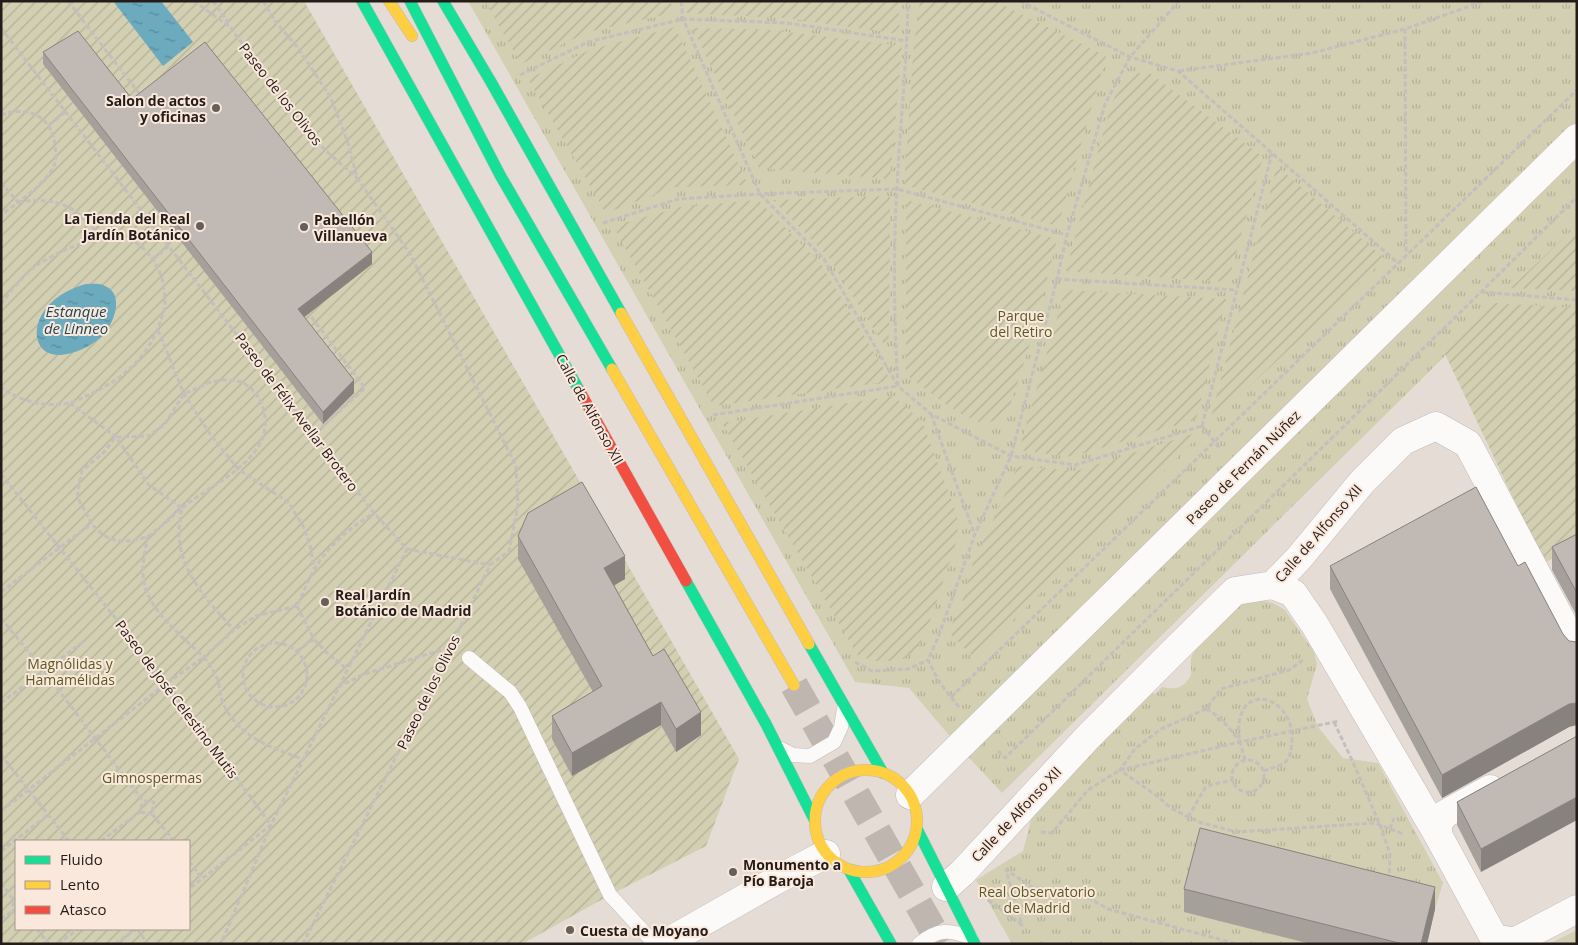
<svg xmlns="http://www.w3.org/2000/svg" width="1578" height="945" viewBox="0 0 1578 945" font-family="'Open Sans',sans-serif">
	<defs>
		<pattern id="park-tufts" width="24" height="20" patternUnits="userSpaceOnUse" patternTransform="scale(1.25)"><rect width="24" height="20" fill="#d2cfb2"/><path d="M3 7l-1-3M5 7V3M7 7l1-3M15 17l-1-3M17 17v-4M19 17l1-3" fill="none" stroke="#b4b198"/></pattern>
		<pattern id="garden-furrows" width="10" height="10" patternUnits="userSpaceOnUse" patternTransform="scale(1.25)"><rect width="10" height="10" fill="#d2cfb2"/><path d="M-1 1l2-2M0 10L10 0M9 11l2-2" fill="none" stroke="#b4b198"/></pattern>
		<pattern id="water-ripples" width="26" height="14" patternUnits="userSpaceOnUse" patternTransform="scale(1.25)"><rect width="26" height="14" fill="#6caabe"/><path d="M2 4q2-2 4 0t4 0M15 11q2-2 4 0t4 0" fill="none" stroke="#588a99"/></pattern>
	</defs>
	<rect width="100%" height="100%" fill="#e6dcd6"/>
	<g fill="url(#park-tufts)">
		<path d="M 468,1 L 1577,1 L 1577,546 L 1446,355 L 1002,793 L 959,747 L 909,688 L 855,682 Z"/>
		<path d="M 1259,600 L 1273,603 L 1285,610 L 1314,652 L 1317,664 L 1307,699 L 1318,727 L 1343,758 L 1378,763 L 1443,883 L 1435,909 L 1311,944 L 1012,944 L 976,880 L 1023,851 L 1034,808 L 1148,690 L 1155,694 L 1162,687 C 1172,689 1180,690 1187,681 C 1195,672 1189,668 1191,659 C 1194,644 1223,615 1236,606 C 1242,602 1252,601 1259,600 Z"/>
		<path d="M 1577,930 L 1577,944 L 1549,944 Z"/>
	</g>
	<g fill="url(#garden-furrows)" fill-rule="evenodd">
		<path d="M 1,1 L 304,1 L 739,759 L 706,846 L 610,895 L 522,944 L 1,944 ZM 16,841 L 189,841 L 189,929 L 16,929 Z"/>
		<path d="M 485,1 L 671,1 L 672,13 L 588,32 L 521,64 Z"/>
		<path d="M 687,1 L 898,1 L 900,34 L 786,18 L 687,13 Z"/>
		<path d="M 920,1 L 995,1 L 1106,56 L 1058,226 L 904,185 L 914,44 Z"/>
		<path d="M 675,27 L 748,185 L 674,187 L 606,213 L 528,79 L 590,50 Z"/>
		<path d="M 693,28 L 771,30 L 902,46 L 890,179 L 759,168 Z"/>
		<path d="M 1139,73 L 1151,74 L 1263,157 L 1228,282 L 1066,271 L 1111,104 L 1127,76 Z"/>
		<path d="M 1277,166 L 1385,259 L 1215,419 L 1211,417 Z"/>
		<path d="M 890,196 L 889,335 L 888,342 L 884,344 L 875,331 L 829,258 L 773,200 Z"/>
		<path d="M 758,200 L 821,264 L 891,381 L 714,406 L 613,226 L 680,207 Z"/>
		<path d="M 906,200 L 1057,239 C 1042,299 1028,358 1006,416 C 998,420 992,422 983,422 C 965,422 923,386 906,375 Z"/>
		<path d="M 1577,225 L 1577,291 L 1511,288 L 1514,285 Z"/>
		<path d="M 1065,290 L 1226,299 L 1196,419 L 1072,457 L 1019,450 Z"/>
		<path d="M 1495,303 L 1577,308 L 1577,546 L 1544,563 L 1444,352 Z"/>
		<path d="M 893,396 L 922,421 L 957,515 L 958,537 L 926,633 L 916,649 L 907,657 L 893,661 L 875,661 L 858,656 L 722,423 Z"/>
		<path d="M 1199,432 L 1197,438 L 975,658 L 948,632 L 961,606 L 973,563 L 1018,466 L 1076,471 Z"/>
	</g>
	<g fill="url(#water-ripples)">
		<path d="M 113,1 L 161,1 L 193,42 L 163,66 Z"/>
		<path d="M 86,284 C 93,284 99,283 105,286 C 125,294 114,324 103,335 C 93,345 81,351 67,354 C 41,360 30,338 41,316 C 50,299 68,289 86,284 Z"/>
	</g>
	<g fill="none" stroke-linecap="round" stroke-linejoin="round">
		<path stroke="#bfb6b0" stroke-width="28" stroke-dasharray="28 14" stroke-linecap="butt" d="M 794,685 L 941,944"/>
		<g stroke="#c2bab5" stroke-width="15">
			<g id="lane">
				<path d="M 469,658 L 510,692 L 520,707 L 610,895 L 655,944"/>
				<path d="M 781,749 L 793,755 L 810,756 L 834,742 L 841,727 L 844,709"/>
				<path d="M 919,944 C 937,929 950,929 971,938"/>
			</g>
		</g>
		<g stroke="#c2bab5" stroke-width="29">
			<g id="street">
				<path d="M 1273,585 L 1293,593 L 1315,625 L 1438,835"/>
				<path d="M 1490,789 L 1445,814 L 1438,823 L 1438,835 L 1494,938 L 1514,942 L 1577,909"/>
				<path d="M 910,795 L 1577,138"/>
				<path d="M 946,887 L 962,873 L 1088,737 L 1179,646 L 1235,591 L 1273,585 L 1299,558 L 1362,482 L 1403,441 L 1436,426 L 1468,444 L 1577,650"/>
				<path d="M 664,944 L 780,878 L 826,854"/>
			</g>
		</g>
		<g stroke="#c2bab5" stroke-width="12">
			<g id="fast">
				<path d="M 362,1 L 579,390"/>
				<path d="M 410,1 L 500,175 L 612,369"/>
				<path d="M 443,1 L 491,82 L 621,313"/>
				<path d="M 686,581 L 766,724 L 814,819"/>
				<path d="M 809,644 L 883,773"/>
				<path d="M 917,829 L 975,944"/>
				<path d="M 849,870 L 891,944"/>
			</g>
		</g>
		<g stroke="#c2bab5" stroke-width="12">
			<g id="slow">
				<path d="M 389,1 L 412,36"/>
				<path d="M 621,313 L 809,644"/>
				<path d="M 612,369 L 794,685"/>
				<circle cx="866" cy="821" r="51"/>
			</g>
		</g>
		<g stroke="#c2bab5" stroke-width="12">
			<path id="jam" d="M 579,390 L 686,581"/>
		</g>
		<g stroke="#c2bfbc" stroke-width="3" stroke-dasharray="5 2.5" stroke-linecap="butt">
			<path d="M 68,1 L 141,96"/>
			<path d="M 194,1 L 230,27 L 300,123 L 325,150 L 357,178"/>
			<path d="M 213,1 L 229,24"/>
			<path d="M 263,1 L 275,21 L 298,48 L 331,98 L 348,143 L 357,178 L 410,254 L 516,466 L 518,506 L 509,551 L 490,565 L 454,640"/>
			<path d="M 681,1 L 683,19 L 760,194 L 824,259 L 898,386 L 931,414 L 1011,456 L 1075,465 L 1202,426"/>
			<path d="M 1020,1 L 1130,57 L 1178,71 L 1398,263"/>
			<path d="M 1,28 L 374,513 L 407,549 L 271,825 L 189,889"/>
			<path d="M 1405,29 L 1406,255"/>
			<path d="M 1179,71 L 1312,53 L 1405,29 L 1484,1"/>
			<path d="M 520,75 L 588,42 L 683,19 L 787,23 L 907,41"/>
			<path d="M 1,115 C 27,105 52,116 55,145 C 56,154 57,160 53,168 C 43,186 18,202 1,215"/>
			<path d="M 49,125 L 66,111"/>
			<path d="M 1,183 L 18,202"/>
			<path d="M 18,202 C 60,197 75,205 101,238"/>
			<path d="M 603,223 L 678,199 L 760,194 L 897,189 L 1067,235"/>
			<path d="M 153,259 L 169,246"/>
			<path d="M 1057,279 L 1236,290"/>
			<path d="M 1482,292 L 1577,300"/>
			<path d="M 1,304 C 10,292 24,274 37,265 C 62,249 107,228 136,243 C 149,250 161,270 163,283 C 164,290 165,298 165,306 C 165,311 162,316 161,320 C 149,357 121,381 86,396 C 81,398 75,402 69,403 C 46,408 19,401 1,387"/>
			<path d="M 307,311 L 365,388 L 314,434"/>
			<path d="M 158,330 L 184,394 L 210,434 L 238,469 L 289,503 L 303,526 L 310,545 L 314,568"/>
			<path d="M 222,380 C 231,380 240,380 248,386 C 266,399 271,428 258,447 C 240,474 207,488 182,508 C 173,515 156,533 146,537 C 117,547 98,539 85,511 C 83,507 79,502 78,497 C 77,490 81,478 82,471 L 104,452 L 116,437 L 149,436 L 165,424 L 184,394 L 208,383 Z"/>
			<path d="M 70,403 L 116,437 L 149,485 L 182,508 C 181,515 179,523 179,531 C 178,571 209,602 234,630"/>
			<path d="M 931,414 L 974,533"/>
			<path d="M 713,415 L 898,386 C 894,320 893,253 897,188 C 900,125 907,64 908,1"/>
			<path d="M 1202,426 L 1272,153"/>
			<path d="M 1202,426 L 1220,449"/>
			<path d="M 1,474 L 167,683 L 271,825 L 221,944"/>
			<path d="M 148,536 C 145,551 141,567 144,583 C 149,610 184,639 204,657 L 234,630 L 256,616 L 297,606 C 303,594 308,580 315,568 C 329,545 351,527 374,513"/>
			<path d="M 407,549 L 490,565"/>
			<path d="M 1,592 L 91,524"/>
			<path d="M 297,606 L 314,639 L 327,653 L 347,669"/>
			<path d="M 1,618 L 44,671 L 143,801 L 154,802 L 152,814 L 174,841"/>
			<circle cx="275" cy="675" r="32"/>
			<path d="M 297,651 L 314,639"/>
			<path d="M 1303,660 L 1289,670 L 1221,689 L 1206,709 L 1161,729 L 1135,749 L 1120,770 L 1157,796 L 1171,808 L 1188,817 L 1202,823 L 1237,832 L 1375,823 L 1403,834"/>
			<path d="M 855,662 L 872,671 L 908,669 L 928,660"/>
			<path d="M 338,687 L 362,675 L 450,647"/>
			<path d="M 951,697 L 1577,90"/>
			<path d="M 1,703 L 84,641"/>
			<path d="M 959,707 L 939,682 L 928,660 L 939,635 L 975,534 L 1011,456 L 1057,279 L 1067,235 L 1105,104 L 1130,57 L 1179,1"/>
			<path d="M 1206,709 C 1221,717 1229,727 1239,741"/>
			<path d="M 1334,722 L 1352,760 L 1380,825 L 1390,854 L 1389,879"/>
			<path d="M 998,751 L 1005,758 L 1481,292 L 1577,197"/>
			<path d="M 1,755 L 69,841"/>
			<path d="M 1245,760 C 1242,749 1237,735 1239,723 C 1245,681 1293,700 1292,738 C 1291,764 1287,763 1263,771"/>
			<circle cx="1248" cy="776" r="16"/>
			<path d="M 1,811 L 167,683 L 204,657 C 209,664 215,672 218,681 C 220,688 220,696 223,703 C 238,737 272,748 303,759"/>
			<path d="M 140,812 L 152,814"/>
			<path d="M 1188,817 L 1205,788 L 1210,785 L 1233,780"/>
			<path d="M 1390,829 L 1394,818"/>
			<path d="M 1041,832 L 1052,833 L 1088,790 L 1120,770 L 1240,742 L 1339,721"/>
			<path d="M 101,841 L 140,812 L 143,801"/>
			<path d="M 1,851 L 48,815"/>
			<path d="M 189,861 L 202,879"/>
			<path d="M 1,883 L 13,899 L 13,911"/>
			<path d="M 988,900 L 1022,925 L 1006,870 L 1032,887 L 1084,895 L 1108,909 L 1237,944"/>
			<path d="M 1,919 L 13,911 L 16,911"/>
			<path d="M 37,929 L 49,944"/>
			<path d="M 137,929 L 148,944"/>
			<path d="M 58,944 L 78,929"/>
			<path d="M 115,944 L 136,929"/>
			<path d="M 303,944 L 446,656"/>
		</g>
		<use href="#lane" stroke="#fbfaf9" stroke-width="14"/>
		<use href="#street" stroke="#fbfaf9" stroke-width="28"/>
		<use href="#fast" stroke="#16e098" stroke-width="11"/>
		<use href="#slow" stroke="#ffcf43" stroke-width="11"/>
		<use href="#jam" stroke="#f24e42" stroke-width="11"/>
	</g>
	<g fill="#a6a09b">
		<path d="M 43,52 L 132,99 L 372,264 L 304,317 L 354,393 L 323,424 L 43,64 Z"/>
		<path d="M 1577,534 L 1577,616 L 1552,570 L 1552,547 Z"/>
		<path d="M 518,536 L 625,579 L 614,585 L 653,656 L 701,735 L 676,752 L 661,725 L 572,776 L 552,739 L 552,716 L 593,692 L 518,559 Z"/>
		<path d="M 1330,566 L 1569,727 L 1442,798 L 1330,589 Z"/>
		<path d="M 1577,736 L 1481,872 L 1457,825 L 1457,802 Z"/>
		<path d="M 1184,889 L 1435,909 L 1427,944 L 1311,944 L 1184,912 Z"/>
	</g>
	<g fill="#87827e">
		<path d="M 372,252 L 372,264 L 298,322 L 298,309 Z"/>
		<path d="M 354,380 L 354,393 L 323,424 L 323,412 Z"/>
		<path d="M 625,556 L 625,579 L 604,591 L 604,568 Z"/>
		<path d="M 661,702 L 661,725 L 572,776 L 572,753 Z"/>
		<path d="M 1577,703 L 1577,725 L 1569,727 L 1442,798 L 1442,775 L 1569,704 Z"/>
		<path d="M 701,712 L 701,735 L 676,752 L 676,729 Z"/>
		<path d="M 1577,797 L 1577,820 L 1481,872 L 1481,849 Z"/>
		<path d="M 1435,887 L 1435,909 L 1427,944 L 1421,944 Z"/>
	</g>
	<g fill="#c1bab4" stroke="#87827e">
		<path d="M 78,31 L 132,99 L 205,42 L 372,252 L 298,309 L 354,380 L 323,412 L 43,52 Z"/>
		<path d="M 582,482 L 625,556 L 604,568 L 653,656 L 664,649 L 701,712 L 676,729 L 661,702 L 572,753 L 552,716 L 602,686 L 518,536 L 528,513 Z"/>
		<path d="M 1476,487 L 1518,566 L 1525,562 L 1563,634 L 1569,641 L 1577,642 L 1577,703 L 1569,704 L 1442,775 L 1330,566 Z"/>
		<path d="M 1577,534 L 1577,593 L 1552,547 Z"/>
		<path d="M 1577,736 L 1577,797 L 1481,849 L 1457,802 Z"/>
		<path d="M 1200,828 L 1435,887 L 1421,944 L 1403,944 L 1184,889 Z"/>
	</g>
	<g fill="#675f5a" stroke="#fbe8dc" stroke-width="2">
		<circle cx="216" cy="108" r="5"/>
		<circle cx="200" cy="226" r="5"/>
		<circle cx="304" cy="227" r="5"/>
		<circle cx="325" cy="602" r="5"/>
		<circle cx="733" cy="872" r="5"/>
		<circle cx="570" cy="930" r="5"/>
	</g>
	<g text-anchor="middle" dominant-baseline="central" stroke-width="4" stroke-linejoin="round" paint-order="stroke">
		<g font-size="14" fill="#231c18" stroke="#fbe8dc">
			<text transform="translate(281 94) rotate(52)">Paseo de los Olivos</text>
			<text transform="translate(590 409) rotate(61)">Calle de Alfonso XII</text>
			<text transform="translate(297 412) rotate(53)">Paseo de Félix Avellar Brotero</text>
			<text transform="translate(1243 467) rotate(-45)">Paseo de Fernán Núñez</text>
			<text transform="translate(1318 533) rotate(-49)">Calle de Alfonso XII</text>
			<text transform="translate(428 692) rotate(-64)">Paseo de los Olivos</text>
			<text transform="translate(177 699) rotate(53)">Paseo de José Celestino Mutis</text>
			<text transform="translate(1016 814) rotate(-47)">Calle de Alfonso XII</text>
		</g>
		<g font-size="14" font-weight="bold" fill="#231c18" stroke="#fbe8dc" text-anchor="start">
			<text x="206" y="100" text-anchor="end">Salon de actos<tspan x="206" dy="16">y oficinas</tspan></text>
			<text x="190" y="218" text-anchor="end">La Tienda del Real<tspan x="190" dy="16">Jardín Botánico</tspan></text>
			<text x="314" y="219">Pabellón<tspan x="314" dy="16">Villanueva</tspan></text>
			<text x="335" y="594">Real Jardín<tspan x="335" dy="16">Botánico de Madrid</tspan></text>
			<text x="743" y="864">Monumento a<tspan x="743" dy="16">Pío Baroja</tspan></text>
			<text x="580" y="930">Cuesta de Moyano</text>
		</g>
		<g font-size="14" fill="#595b24" stroke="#fbe8dc">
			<text x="1021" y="315">Parque<tspan x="1021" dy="16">del Retiro</tspan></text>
			<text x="70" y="663">Magnólidas y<tspan x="70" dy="16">Hamamélidas</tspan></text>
			<text x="152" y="777">Gimnospermas</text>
			<text x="1037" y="891">Real Observatorio<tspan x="1037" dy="16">de Madrid</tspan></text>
		</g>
		<g font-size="15" font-style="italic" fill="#1f4755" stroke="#fbe8dc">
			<text x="76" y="311">Estanque<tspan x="76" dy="17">de Linneo</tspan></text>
		</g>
	</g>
	<rect width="1578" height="945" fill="none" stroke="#231c18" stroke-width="5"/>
	<rect x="15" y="840" width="175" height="90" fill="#fbe8dc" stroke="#a5968e"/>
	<rect x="25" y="856" width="25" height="8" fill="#16e098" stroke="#a5968e"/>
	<text x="60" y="865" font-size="15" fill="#231c18">Fluido</text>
	<rect x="25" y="881" width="25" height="8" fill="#ffcf43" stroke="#a5968e"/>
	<text x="60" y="890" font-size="15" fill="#231c18">Lento</text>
	<rect x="25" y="906" width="25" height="8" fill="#f24e42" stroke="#a5968e"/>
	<text x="60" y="915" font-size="15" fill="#231c18">Atasco</text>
</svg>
